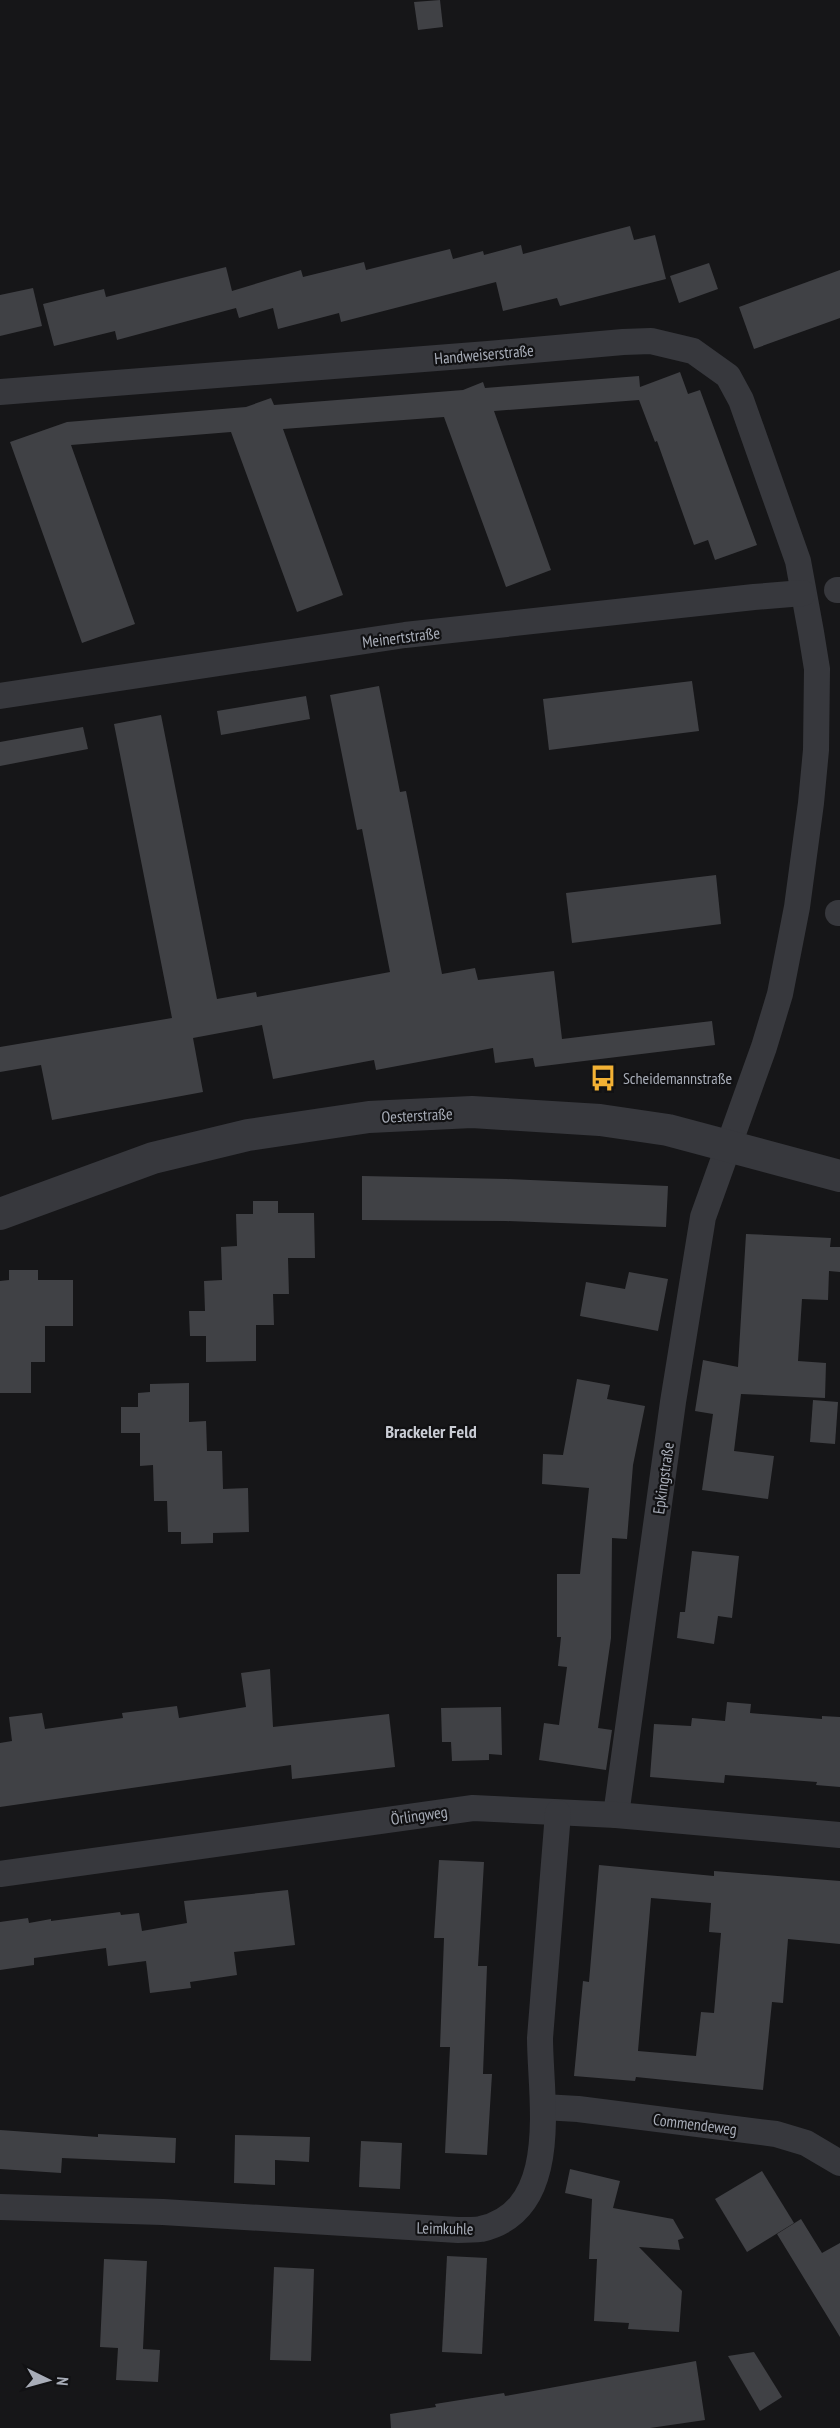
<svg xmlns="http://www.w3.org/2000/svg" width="840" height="2428" viewBox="0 0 840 2428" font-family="'PT Sans Narrow',sans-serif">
	<rect width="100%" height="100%" fill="#161618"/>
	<g fill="#404145" fill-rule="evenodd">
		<path d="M 440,0 L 443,27 L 418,30 L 414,2 Z"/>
		<path d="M 630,226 L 634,240 L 655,235 L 666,279 L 560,306 L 557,298 L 503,311 L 496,282 L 341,322 L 339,313 L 278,329 L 273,308 L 239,318 L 236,308 L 117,340 L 115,331 L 54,346 L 43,304 L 104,289 L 106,297 L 226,267 L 232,291 L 301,270 L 303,277 L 364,262 L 366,270 L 450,249 L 453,259 L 483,251 L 484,255 L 521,245 L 523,254 Z"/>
		<path d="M 709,263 L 718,289 L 679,303 L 670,276 Z"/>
		<path d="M 840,270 L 840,318 L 754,349 L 739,307 Z"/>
		<path d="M 33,288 L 42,326 L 0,336 L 0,295 Z"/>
		<path d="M 680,372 L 688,394 L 700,390 L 757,545 L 715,560 L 708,540 L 694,545 L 657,441 L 655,442 L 639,400 L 494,411 L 551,570 L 506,587 L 444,417 L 283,429 L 343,595 L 297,612 L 231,432 L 71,445 L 135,624 L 82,643 L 10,442 L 67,422 L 246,407 L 271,398 L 274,405 L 463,390 L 483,382 L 485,388 L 639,376 L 640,387 Z"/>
		<path d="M 692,681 L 699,731 L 549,750 L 543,699 Z"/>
		<path d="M 379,686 L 400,792 L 406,791 L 442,974 L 475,968 L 478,980 L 554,971 L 562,1039 L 712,1021 L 715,1045 L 535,1067 L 533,1058 L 495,1063 L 493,1048 L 376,1070 L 374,1060 L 273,1079 L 262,1025 L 193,1038 L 203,1092 L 52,1120 L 41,1065 L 0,1072 L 0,1047 L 172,1018 L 114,724 L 161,715 L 217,999 L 256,992 L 257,997 L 390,972 L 362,829 L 357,830 L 330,695 Z"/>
		<path d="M 306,696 L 310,719 L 221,735 L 217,711 Z"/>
		<path d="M 83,727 L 88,749 L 0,766 L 0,742 Z"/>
		<path d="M 716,875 L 721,924 L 572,943 L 566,893 Z"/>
		<path d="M 362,1176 L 507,1179 L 668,1186 L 666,1227 L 506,1221 L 362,1220 Z"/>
		<path d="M 253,1201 L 278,1201 L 278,1213 L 314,1213 L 315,1258 L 288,1258 L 289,1294 L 273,1294 L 274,1325 L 256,1325 L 256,1361 L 206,1362 L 206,1336 L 190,1336 L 189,1311 L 205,1311 L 204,1281 L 222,1280 L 221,1247 L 237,1246 L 236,1214 L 253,1214 Z"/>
		<path d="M 746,1234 L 831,1238 L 830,1247 L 840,1247 L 840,1272 L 829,1271 L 828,1300 L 802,1299 L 798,1361 L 826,1363 L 825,1398 L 741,1394 L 734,1451 L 774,1456 L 768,1499 L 702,1490 L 713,1414 L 695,1411 L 703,1360 L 738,1367 Z"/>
		<path d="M 9,1270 L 38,1270 L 38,1280 L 73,1280 L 73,1326 L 45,1326 L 45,1362 L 31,1362 L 31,1393 L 0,1393 L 0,1281 L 9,1280 Z"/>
		<path d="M 629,1272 L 668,1279 L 658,1331 L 580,1316 L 586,1282 L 625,1289 Z"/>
		<path d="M 577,1379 L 610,1385 L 607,1399 L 645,1406 L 633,1465 L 627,1539 L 612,1538 L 611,1638 L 598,1728 L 612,1730 L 606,1770 L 539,1760 L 544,1723 L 559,1725 L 567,1667 L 558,1666 L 561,1637 L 557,1637 L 557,1574 L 580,1574 L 589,1488 L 542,1484 L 543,1454 L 563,1455 Z"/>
		<path d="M 189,1383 L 189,1422 L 206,1421 L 207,1451 L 222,1451 L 223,1489 L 248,1488 L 249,1532 L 213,1533 L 213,1543 L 181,1544 L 181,1532 L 168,1532 L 167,1501 L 154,1501 L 153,1465 L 140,1466 L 140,1433 L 121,1433 L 121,1407 L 138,1407 L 138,1393 L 150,1392 L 150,1384 Z"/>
		<path d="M 813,1400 L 838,1402 L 835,1444 L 810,1442 Z"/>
		<path d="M 692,1551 L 739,1556 L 732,1618 L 718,1616 L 714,1644 L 677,1638 L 680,1612 L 685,1612 Z"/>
		<path d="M 270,1669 L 273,1727 L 389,1714 L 395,1767 L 292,1779 L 291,1765 L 0,1807 L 0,1743 L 12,1741 L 9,1717 L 42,1713 L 45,1729 L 123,1718 L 122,1713 L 177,1706 L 179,1718 L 246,1707 L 241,1673 Z"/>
		<path d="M 727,1702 L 751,1704 L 750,1713 L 822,1719 L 822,1716 L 840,1717 L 840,1787 L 816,1785 L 817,1782 L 725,1775 L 724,1783 L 650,1777 L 654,1724 L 691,1726 L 692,1718 L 725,1721 Z"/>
		<path d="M 501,1707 L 502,1755 L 489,1754 L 489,1760 L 452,1761 L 451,1742 L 442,1742 L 441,1708 Z"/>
		<path d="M 439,1860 L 484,1862 L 478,1966 L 487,1966 L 483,2074 L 492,2074 L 487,2155 L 445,2153 L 450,2047 L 440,2047 L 444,1938 L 434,1938 Z"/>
		<path d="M 599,1865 L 714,1876 L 714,1871 L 840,1881 L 840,1944 L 788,1939 L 783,2003 L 772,2002 L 763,2090 L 636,2077 L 635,2081 L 574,2076 L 583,1981 L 589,1982 ZM 651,1898 L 711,1903 L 709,1932 L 721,1933 L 714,2013 L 701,2012 L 696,2056 L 638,2051 Z"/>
		<path d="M 288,1890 L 295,1945 L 234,1952 L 237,1975 L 190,1982 L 191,1988 L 150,1993 L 146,1961 L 108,1966 L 106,1948 L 34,1958 L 34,1965 L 0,1970 L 0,1922 L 28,1918 L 29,1923 L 51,1919 L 51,1921 L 120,1912 L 121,1915 L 139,1913 L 142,1931 L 187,1923 L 184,1901 Z"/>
		<path d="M 0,2130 L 98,2137 L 98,2134 L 176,2138 L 175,2163 L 62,2158 L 61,2173 L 0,2169 Z"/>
		<path d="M 235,2135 L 310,2137 L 309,2162 L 275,2160 L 275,2185 L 234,2183 Z"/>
		<path d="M 361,2141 L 402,2143 L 400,2189 L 359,2187 Z"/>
		<path d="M 570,2169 L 620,2181 L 613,2208 L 673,2219 L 684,2238 L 678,2240 L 680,2250 L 639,2247 L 682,2291 L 679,2332 L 628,2329 L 629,2323 L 594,2321 L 597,2259 L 589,2259 L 592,2199 L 565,2193 Z"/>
		<path d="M 762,2171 L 794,2223 L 747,2252 L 715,2199 Z"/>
		<path d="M 801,2219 L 822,2253 L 840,2243 L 840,2337 L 777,2234 Z"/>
		<path d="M 447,2256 L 487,2258 L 482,2354 L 442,2352 Z"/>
		<path d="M 104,2259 L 147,2261 L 143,2349 L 160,2350 L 158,2382 L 116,2380 L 118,2348 L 100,2347 Z"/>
		<path d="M 274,2267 L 314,2269 L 311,2361 L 270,2360 Z"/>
		<path d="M 754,2352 L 782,2397 L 760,2411 L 728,2356 Z"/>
		<path d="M 696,2361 L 705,2420 L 650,2428 L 391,2428 L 390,2414 L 436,2407 L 435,2404 L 504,2393 L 505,2396 L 528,2392 Z"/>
	</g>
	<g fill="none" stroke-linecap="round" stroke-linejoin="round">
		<g stroke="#37383d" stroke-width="26">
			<path d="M 0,392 L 488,354 L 623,342 L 651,341 L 693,351 L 728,376 L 741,400 L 798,561 L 811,632 L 817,669 L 816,750 L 811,803 L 797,907 L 780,994 L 764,1047 L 703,1217 L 673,1402 L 616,1815"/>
			<path d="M 837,590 L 840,590"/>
			<path d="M 0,696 L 405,635 L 754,597 L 803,593"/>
			<path d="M 838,913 L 840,913"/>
			<path d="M 0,1874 L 473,1808 L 616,1815 L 840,1835"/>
			<path d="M 543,2107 L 578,2109 L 776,2134 L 806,2143 L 840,2163"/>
			<path d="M 0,2207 L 163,2212 L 458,2230 C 465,2230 474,2230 481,2229 C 563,2210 540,2098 540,2038 L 558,1813"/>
		</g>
		<path stroke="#37383d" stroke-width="32" d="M 0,1214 L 153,1158 L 248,1135 L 369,1117 L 472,1112 L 600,1120 L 668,1130 L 840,1176"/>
	</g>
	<defs>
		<g id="bus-bare" transform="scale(2.07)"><path d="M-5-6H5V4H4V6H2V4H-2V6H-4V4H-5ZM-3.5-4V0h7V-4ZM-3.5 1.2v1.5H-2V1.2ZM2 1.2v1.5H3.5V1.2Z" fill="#f2b134" stroke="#111113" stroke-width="2.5" paint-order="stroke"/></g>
	</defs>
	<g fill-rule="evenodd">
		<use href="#bus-bare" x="603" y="1078"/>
	</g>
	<g text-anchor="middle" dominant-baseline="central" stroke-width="4.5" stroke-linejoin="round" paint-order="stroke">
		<g font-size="16" fill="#a8adb8" stroke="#111113">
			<text transform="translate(484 354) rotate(-5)">Handweiserstraße</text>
			<text transform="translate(401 637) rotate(-7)">Meinertstraße</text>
			<text transform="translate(417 1115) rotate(-3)">Oesterstraße</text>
			<text transform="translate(663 1478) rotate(-82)">Epkingstraße</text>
			<text transform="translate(419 1815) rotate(-8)">Örlingweg</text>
			<text transform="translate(695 2124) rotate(7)">Commendeweg</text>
			<text transform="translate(445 2228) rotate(1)">Leimkuhle</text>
		</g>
		<g font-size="16" fill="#a8adb8" stroke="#111113" text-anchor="start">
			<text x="623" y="1078">Scheidemannstraße</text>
		</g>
		<g font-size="18" font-weight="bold" fill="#c9ccd4" stroke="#111113">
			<text x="431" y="1431">Brackeler Feld</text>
		</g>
	</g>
	<g transform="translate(48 2380) rotate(95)" stroke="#111113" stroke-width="4.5" paint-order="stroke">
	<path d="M0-4.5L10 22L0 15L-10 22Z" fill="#a8adb8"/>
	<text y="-9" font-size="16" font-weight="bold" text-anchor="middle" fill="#a8adb8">N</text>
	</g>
</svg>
